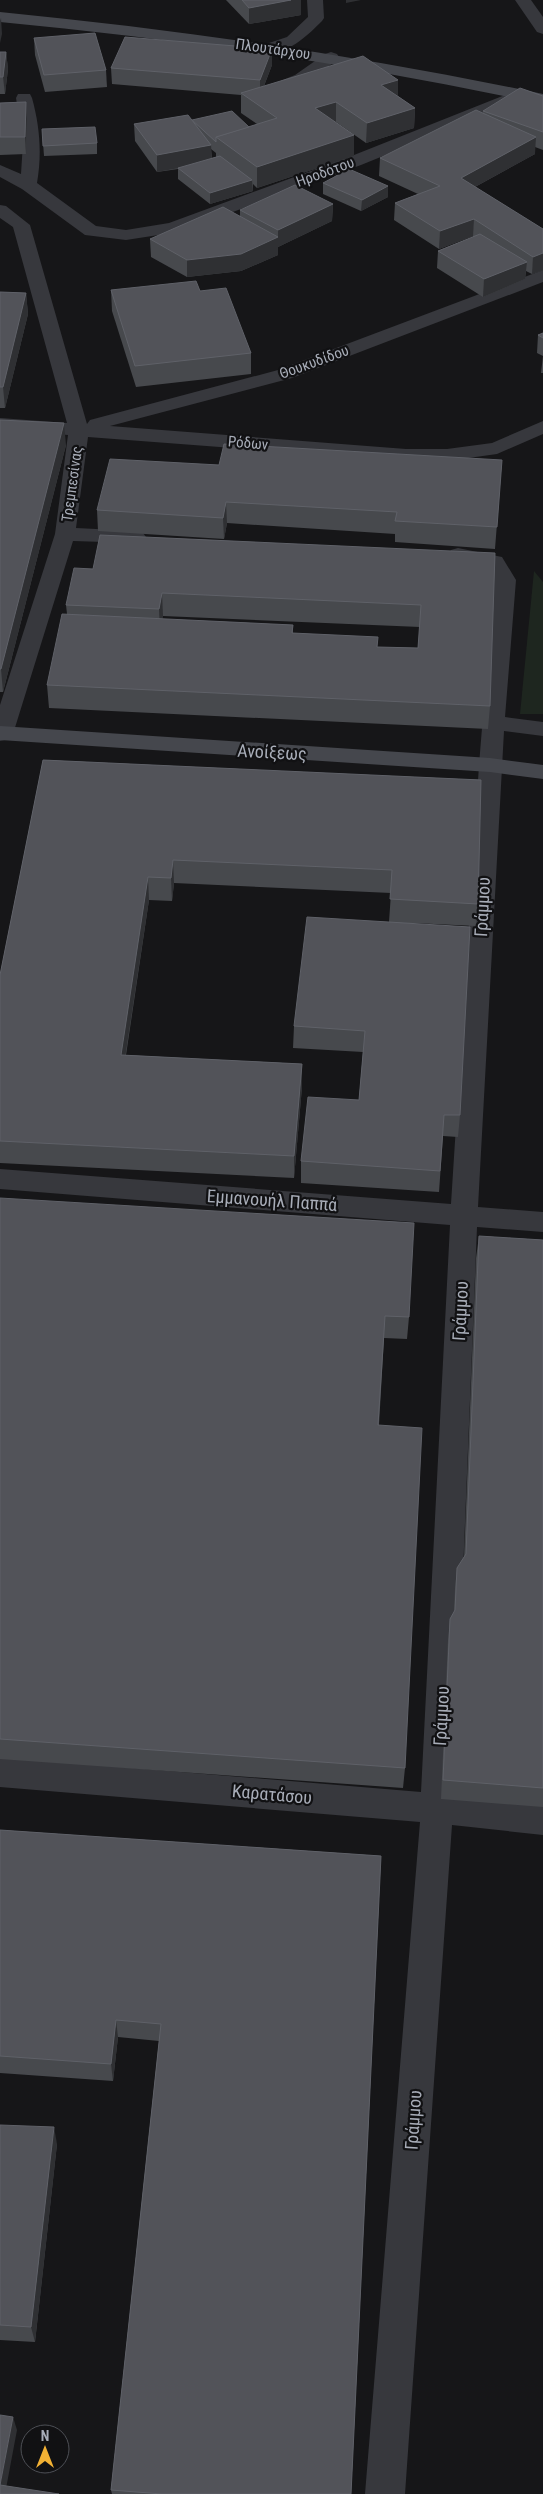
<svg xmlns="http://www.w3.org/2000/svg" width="543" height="2494" viewBox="0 0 543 2494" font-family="'Roboto Condensed',sans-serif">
	<rect width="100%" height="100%" fill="#161618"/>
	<path fill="#1e261f" d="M 534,571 L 543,582 L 543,714 L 520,714 Z"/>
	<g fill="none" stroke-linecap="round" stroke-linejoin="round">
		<g fill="#37383d" fill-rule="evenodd">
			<path d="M 307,0 L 323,0 L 324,18 L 322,21 C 307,36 286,57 263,51 L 261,48 L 263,45 L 287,37 L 308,17 Z"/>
			<path d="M 515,0 L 531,0 L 543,17 L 543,34 L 537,32 Z"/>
			<path d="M 331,52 L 337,54 L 339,57 L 337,60 C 321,72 288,98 268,94 L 266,90 L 268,86 L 295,75 L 325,54 Z"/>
			<path d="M 520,89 L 526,90 L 528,94 L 526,98 L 361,165 L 178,232 L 126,240 L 85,235 L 22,189 L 0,177 L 0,165 L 21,174 L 23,142 L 16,98 L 18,94 L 30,94 L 32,98 C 40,127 42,154 37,183 L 96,226 L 126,230 L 169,223 L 349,157 Z"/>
			<path d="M 0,205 L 6,206 L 30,225 L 87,424 L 90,420 L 278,370 L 543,270 L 543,282 L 292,378 L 110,426 L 406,449 L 447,449 L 492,443 L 543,421 L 543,434 L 497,454 L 447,461 L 406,461 L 88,437 L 76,528 L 136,531 L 143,533 L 146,537 L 143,541 L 136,543 L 73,541 L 13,734 L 10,739 L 0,741 L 0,705 L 55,534 L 68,435 L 0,430 L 0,418 L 67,423 L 13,227 L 0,218 Z"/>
			<path d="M 458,548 L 502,557 L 516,580 L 505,717 L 543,722 L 543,736 L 504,731 L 478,1207 L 543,1212 L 543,1232 L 477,1227 L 454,1795 L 543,1805 L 543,1835 L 452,1825 L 405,2494 L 365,2494 L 420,1822 L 0,1787 L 0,1757 L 421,1792 L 450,1225 L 0,1189 L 0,1169 L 451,1204 L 479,765 L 494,580 L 487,566 L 451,558 L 448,554 L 451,550 Z"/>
		</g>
		<g fill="#45474d" fill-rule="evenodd">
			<path d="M 0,12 C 183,30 363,56 543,94 L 543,104 C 363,66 183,39 0,22 Z"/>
			<path d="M 0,726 L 490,758 L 543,765 L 543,779 L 490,772 L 0,740 Z"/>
		</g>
	</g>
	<g fill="#47494d" fill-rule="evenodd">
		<path d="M 226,0 L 301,0 L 301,15 L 249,24 Z"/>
		<path d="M 34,38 L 106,70 L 107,87 L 45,92 L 35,55 Z"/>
		<path d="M 0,52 L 6,52 L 8,69 L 5,94 L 0,94 Z"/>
		<path d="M 272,65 L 264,86 L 398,96 L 415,108 L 414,128 L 366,143 L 336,122 L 335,122 L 354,135 L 354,156 L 257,188 L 253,184 L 253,191 L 210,204 L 178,179 L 178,169 L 157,172 L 135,141 L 134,124 L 192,120 L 249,127 L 257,124 L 241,113 L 241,95 L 112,84 L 111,68 ZM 211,149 L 216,153 L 216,157 L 212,158 Z"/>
		<path d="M 543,96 L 543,150 L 535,147 L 535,154 L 475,187 L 543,229 L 543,270 L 532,274 L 526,271 L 525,279 L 483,297 L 437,268 L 438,251 L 473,237 L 473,236 L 439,249 L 394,220 L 395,203 L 418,194 L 379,176 L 380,158 L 483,113 L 483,111 Z"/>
		<path d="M 26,102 L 27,119 L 26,154 L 0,155 L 0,103 Z"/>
		<path d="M 42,129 L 97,143 L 97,154 L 44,156 Z"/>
		<path d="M 323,183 L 388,197 L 361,211 L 323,194 Z"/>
		<path d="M 333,204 L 332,221 L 278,247 L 278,255 L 241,271 L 187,277 L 151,257 L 150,239 L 240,216 L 240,210 Z"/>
		<path d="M 111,290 L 200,291 L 251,353 L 251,374 L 136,387 L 112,311 Z"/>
		<path d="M 0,292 L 26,293 L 28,314 L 5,408 L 0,408 Z"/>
		<path d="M 543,333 L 543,373 L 541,373 L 543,356 L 537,353 L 538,335 Z"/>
		<path d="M 0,420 L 66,445 L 3,692 L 0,692 Z"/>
		<path d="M 502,460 L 495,549 L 395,542 L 395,534 L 227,523 L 224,539 L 98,531 L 97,510 L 219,465 Z"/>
		<path d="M 495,553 L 490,706 L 488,729 L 49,708 L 47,685 L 67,614 L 66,605 L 93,569 ZM 163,616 L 420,627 L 418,648 L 378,647 L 293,633 L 293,625 L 162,619 Z"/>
		<path d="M 43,760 L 481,780 L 478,904 L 476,926 L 413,923 L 460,1115 L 458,1137 L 443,1136 L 439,1192 L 301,1183 L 301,1161 L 359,1100 L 363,1052 L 293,1048 L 294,1026 L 389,922 L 391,893 L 174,883 L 172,901 L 149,900 L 126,1055 L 302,1064 L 302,1087 L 294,1178 L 0,1163 L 0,975 Z"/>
		<path d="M 0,1198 L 409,1317 L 407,1339 L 384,1338 L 379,1425 L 405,1768 L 403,1788 L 0,1759 Z"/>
		<path d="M 479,1236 L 543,1240 L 543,1807 L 441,1799 L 448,1640 L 450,1619 L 454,1612 L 455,1588 L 457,1568 L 464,1557 L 476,1258 Z"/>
		<path d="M 0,1830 L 381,1856 L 351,2494 L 112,2494 L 111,2490 L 159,2041 L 118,2037 L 113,2081 L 0,2073 Z"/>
		<path d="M 0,2125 L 57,2144 L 35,2342 L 0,2340 Z"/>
	</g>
	<g fill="#2f3033">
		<path d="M 291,0 L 301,0 L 301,15 L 249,24 L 249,8 Z"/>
		<path d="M 346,0 L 361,0 L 346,3 Z"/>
		<path d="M 1,18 L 2,34 L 0,43 L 0,21 Z"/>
		<path d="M 272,49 L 272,65 L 260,96 L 260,80 Z"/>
		<path d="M 6,52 L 8,69 L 5,94 L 3,77 Z"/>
		<path d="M 398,80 L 398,100 L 381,85 Z"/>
		<path d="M 26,102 L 27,119 L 26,154 L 25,137 Z"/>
		<path d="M 336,102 L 336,122 L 315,128 L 315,108 Z"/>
		<path d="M 415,108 L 414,128 L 366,143 L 367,123 Z"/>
		<path d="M 354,135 L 354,156 L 257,188 L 257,167 Z"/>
		<path d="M 536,137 L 535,154 L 460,195 L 461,178 Z"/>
		<path d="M 211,145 L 212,162 L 157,172 L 157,155 Z"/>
		<path d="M 252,180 L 253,191 L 210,204 L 210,193 Z"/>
		<path d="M 388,186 L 388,197 L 361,211 L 362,200 Z"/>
		<path d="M 333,204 L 332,221 L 278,247 L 278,255 L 241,271 L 187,277 L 187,260 L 278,237 L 278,230 Z"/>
		<path d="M 474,219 L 473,236 L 439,249 L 440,231 Z"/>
		<path d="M 543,253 L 543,270 L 532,274 L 533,257 Z"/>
		<path d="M 527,262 L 525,279 L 483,297 L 484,279 Z"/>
		<path d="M 26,293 L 28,314 L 5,408 L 3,387 Z"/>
		<path d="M 64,423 L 66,445 L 3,692 L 1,669 Z"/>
		<path d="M 226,502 L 227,523 L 224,539 L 223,518 Z"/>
		<path d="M 162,593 L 163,616 L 160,632 L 159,609 Z"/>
		<path d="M 173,860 L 174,883 L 172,901 L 171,878 Z"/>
		<path d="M 148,877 L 149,900 L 122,1078 L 121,1055 Z"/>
		<path d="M 302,1064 L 302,1087 L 294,1178 L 294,1156 Z"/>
		<path d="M 116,2020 L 118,2037 L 113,2081 L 111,2064 Z"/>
		<path d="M 54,2127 L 57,2144 L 35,2342 L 31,2327 Z"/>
		<path d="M 13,2417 L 17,2430 L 5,2494 L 0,2486 Z"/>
	</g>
	<g fill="#525359" stroke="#5f6168">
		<path d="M 242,0 L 291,0 L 249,8 Z"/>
		<path d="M 95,33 L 106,70 L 44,75 L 34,38 Z"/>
		<path d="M 125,37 L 272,49 L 260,80 L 111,68 Z"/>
		<path d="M 0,52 L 6,52 L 3,77 L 0,77 Z"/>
		<path d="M 363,56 L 398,80 L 381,85 L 415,108 L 367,123 L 336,102 L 315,108 L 354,135 L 257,167 L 216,137 L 277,118 L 241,93 Z"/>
		<path d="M 520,88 L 543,96 L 543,132 L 483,111 Z"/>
		<path d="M 26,102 L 25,137 L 0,137 L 0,103 Z"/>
		<path d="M 476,110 L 536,137 L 461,178 L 543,229 L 543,253 L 533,257 L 474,219 L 440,231 L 395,203 L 440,186 L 380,158 Z"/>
		<path d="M 232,111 L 249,127 L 216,137 L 216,142 L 192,120 Z"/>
		<path d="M 188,115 L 211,145 L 157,155 L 134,124 Z"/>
		<path d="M 95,127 L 97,143 L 43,146 L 42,129 Z"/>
		<path d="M 220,156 L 252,180 L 210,193 L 178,168 Z"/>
		<path d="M 349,169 L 388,186 L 362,200 L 323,183 Z"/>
		<path d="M 295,185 L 333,204 L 278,230 L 240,210 Z"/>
		<path d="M 223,207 L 278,237 L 241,254 L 187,260 L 150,239 Z"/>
		<path d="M 480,234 L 527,262 L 484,279 L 438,251 Z"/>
		<path d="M 196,281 L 200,291 L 226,288 L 251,353 L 135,366 L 111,290 Z"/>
		<path d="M 0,292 L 26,293 L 3,387 L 0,387 Z"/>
		<path d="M 543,333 L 543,338 L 538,335 Z"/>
		<path d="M 0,420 L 64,423 L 1,669 L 0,669 Z"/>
		<path d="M 224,444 L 502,460 L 497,527 L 395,521 L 397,512 L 226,502 L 223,518 L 97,510 L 110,459 L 219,465 Z"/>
		<path d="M 100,535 L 495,553 L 490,706 L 47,685 L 62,614 L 293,625 L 292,633 L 378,637 L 377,647 L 418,648 L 421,605 L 162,593 L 159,609 L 66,605 L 74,568 L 93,569 Z"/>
		<path d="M 43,760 L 481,780 L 478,904 L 390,899 L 392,870 L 173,860 L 171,878 L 148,877 L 121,1055 L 302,1064 L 294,1156 L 0,1141 L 0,975 Z"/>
		<path d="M 307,917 L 470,927 L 460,1115 L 444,1115 L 440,1171 L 301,1161 L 308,1097 L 359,1100 L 365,1031 L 294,1026 Z"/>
		<path d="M 0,1198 L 414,1223 L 409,1317 L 385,1316 L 378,1425 L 422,1428 L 405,1768 L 0,1739 Z"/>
		<path d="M 479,1236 L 543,1240 L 543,1788 L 443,1780 L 450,1619 L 455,1610 L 457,1568 L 466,1554 Z"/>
		<path d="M 0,1830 L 381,1856 L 351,2494 L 162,2494 L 111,2490 L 161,2024 L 116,2020 L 111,2064 L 0,2056 Z"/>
		<path d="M 0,2125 L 54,2127 L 31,2327 L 0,2325 Z"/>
		<path d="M 0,2415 L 13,2417 L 0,2485 Z"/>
		<path d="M 0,2485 L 59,2494 L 0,2494 Z"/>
	</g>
	<g text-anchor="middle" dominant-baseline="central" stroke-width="4.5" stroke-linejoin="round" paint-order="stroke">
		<g font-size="15" fill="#a8adb8" stroke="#111113">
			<text transform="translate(273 49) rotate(8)">Πλουτάρχου</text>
			<text transform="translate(325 172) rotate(-20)">Ηροδότου</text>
			<text transform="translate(314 362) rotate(-20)">Θουκυδίδου</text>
			<text transform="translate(248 443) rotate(5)">Ρόδων</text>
			<text transform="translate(72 484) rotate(-82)">Τρεμπεσίνας</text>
		</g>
		<g font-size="18" fill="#a8adb8" stroke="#111113">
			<text transform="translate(272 752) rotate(3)">Ανοίξεως</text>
			<text transform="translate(482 907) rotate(-87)">Γράμμου</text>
			<text transform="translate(272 1200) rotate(4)">Εμμανουήλ Παππά</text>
			<text transform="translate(460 1311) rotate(-87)">Γράμμου</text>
			<text transform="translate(441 1716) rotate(-87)">Γράμμου</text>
			<text transform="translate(272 1794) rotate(5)">Καρατάσου</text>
			<text transform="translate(413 2120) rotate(-86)">Γράμμου</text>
		</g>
	</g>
	<g transform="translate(45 2449)"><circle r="24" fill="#111113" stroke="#4d4f55"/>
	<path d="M0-4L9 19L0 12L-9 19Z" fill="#f2b134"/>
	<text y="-8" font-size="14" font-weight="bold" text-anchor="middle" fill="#a8adb8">N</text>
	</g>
</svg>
